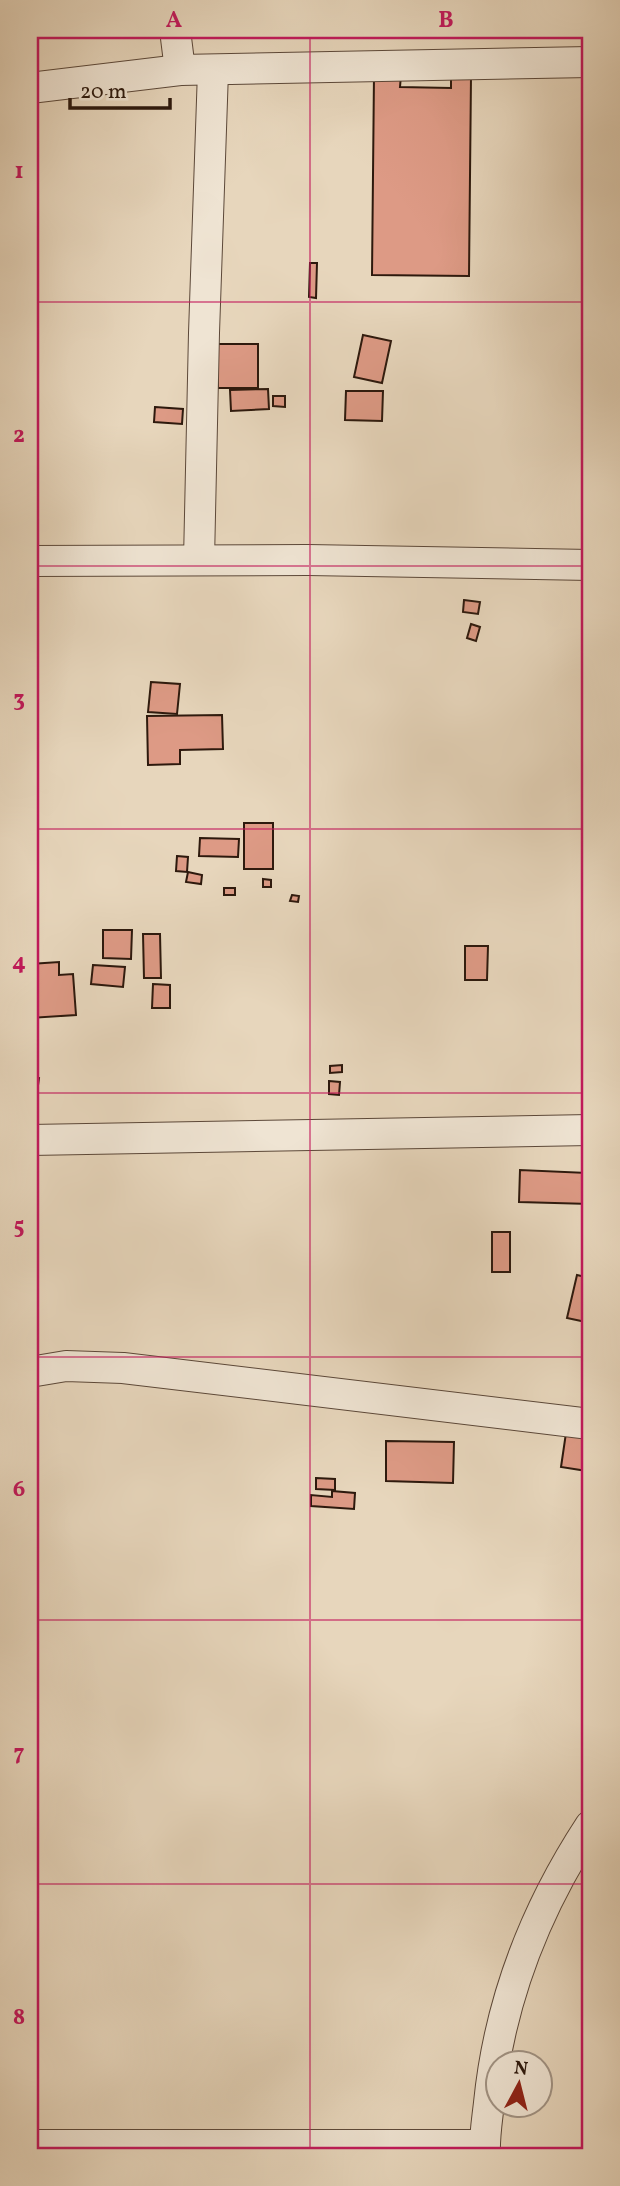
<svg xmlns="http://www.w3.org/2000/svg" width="620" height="2186" viewBox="0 0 620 2186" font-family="Vollkorn,serif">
	<rect width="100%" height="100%" fill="#e7d6bc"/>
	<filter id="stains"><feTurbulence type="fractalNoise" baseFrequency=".00286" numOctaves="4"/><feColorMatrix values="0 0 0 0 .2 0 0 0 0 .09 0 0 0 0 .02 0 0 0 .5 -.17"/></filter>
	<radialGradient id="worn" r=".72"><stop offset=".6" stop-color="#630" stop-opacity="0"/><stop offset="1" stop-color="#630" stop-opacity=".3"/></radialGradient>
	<g fill="#dd9a85" stroke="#2d190d" stroke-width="2">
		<path d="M 374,75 L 401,75 L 400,87 L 451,88 L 451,76 L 471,76 L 469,276 L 372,275 Z"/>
		<path d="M 310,263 L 317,263 L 316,298 L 309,297 Z"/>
		<path d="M 363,335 L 391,341 L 382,383 L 354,377 Z"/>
		<path d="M 217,344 L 258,344 L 258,388 L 218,388 Z"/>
		<path d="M 268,389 L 269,409 L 231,411 L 230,390 Z"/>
		<path d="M 346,391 L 383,391 L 382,421 L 345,420 Z"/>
		<path d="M 273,396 L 285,396 L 285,407 L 273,406 Z"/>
		<path d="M 155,407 L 183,409 L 182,424 L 154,422 Z"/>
		<path d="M 464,600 L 480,602 L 478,614 L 463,612 Z"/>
		<path d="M 471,624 L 480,627 L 476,641 L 467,638 Z"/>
		<path d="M 151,682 L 180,684 L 177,714 L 148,712 Z"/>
		<path d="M 222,715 L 223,749 L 180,750 L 180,764 L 148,765 L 147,716 Z"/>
		<rect x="244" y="823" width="29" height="46"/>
		<path d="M 200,838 L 239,839 L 238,857 L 199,856 Z"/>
		<path d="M 177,856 L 188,857 L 187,872 L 176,871 Z"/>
		<path d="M 188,872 L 202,875 L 201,884 L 186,882 Z"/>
		<path d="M 263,879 L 271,880 L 271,887 L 263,887 Z"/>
		<rect x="224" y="888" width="11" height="7"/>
		<path d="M 292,895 L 299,896 L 298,902 L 290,901 Z"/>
		<path d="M 103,930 L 132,930 L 131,959 L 103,958 Z"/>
		<path d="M 143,934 L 160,934 L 161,978 L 144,978 Z"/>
		<path d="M 465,946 L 488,946 L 487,980 L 465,980 Z"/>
		<path d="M 59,962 L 59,975 L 73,974 L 76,1015 L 30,1018 L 30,964 Z"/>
		<path d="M 93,965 L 125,967 L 123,987 L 91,984 Z"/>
		<path d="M 153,984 L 170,985 L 170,1008 L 152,1008 Z"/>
		<path d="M 342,1065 L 342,1072 L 330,1073 L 330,1066 Z"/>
		<path d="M 30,1076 L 39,1078 L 36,1100 L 30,1099 Z"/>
		<path d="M 329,1081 L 340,1082 L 339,1095 L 329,1094 Z"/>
		<path d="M 587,1155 L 590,1156 L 590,1204 L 519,1202 L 520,1170 L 587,1173 Z"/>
		<rect x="492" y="1232" width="18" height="40"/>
		<path d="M 577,1275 L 590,1278 L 590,1305 L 586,1322 L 567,1318 Z"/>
		<path d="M 567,1426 L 590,1429 L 587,1471 L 561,1467 Z"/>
		<path d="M 386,1441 L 454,1442 L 453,1483 L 386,1481 Z"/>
		<path d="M 316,1478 L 335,1479 L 335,1490 L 316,1489 Z"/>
		<path d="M 332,1491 L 355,1493 L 354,1509 L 311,1506 L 311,1495 L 332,1497 Z"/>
	</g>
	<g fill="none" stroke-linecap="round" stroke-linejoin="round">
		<g stroke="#5c4839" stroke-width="32">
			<g id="minor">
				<path d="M 175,30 L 180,70"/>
				<path d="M 30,88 L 180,70 L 590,62"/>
				<path d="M 199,560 L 204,333 L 213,71"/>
				<path d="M 30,561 L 308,560 L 590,565"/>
				<path d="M 30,1140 L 590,1130"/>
				<path d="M 30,1372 L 66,1366 L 123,1368 L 590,1424"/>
				<path d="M 30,2145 L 484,2145"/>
				<path d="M 485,2156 C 484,2138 487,2121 489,2103 C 499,2003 535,1910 590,1826"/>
			</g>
		</g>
		<use href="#minor" stroke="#efe4d3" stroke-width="30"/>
	</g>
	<path fill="none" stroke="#c2185b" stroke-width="2" stroke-opacity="0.55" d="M 310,30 L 310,2156M 30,302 L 590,302M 30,566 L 590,566M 30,829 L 590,829M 30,1093 L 590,1093M 30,1357 L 590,1357M 30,1620 L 590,1620M 30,1884 L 590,1884"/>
	<rect width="620" height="2186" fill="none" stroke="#e7d6bc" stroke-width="77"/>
	<g transform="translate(519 2084) rotate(7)"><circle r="33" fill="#efe4d3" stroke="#a19384" stroke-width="2"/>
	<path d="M0-5L12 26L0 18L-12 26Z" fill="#8f2418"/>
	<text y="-10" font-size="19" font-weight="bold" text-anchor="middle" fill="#2d190d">N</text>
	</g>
	<path d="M70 98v10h100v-10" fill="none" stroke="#2d190d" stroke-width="3.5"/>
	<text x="80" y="98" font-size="21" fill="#2d190d" stroke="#efe4d3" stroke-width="5" paint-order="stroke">20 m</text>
	<rect x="38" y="38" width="544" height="2110" fill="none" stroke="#c2185b" stroke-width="2.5"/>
	<g font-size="23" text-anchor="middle" font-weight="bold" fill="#c2185b">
		<text x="174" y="27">A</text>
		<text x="446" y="27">B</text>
		<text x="19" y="178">1</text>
		<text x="19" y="442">2</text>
		<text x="19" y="706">3</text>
		<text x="19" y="969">4</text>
		<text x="19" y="1233">5</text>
		<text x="19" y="1496">6</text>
		<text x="19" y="1760">7</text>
		<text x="19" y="2024">8</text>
	</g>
	<rect width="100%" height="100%" filter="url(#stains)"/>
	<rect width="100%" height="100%" fill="url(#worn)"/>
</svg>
